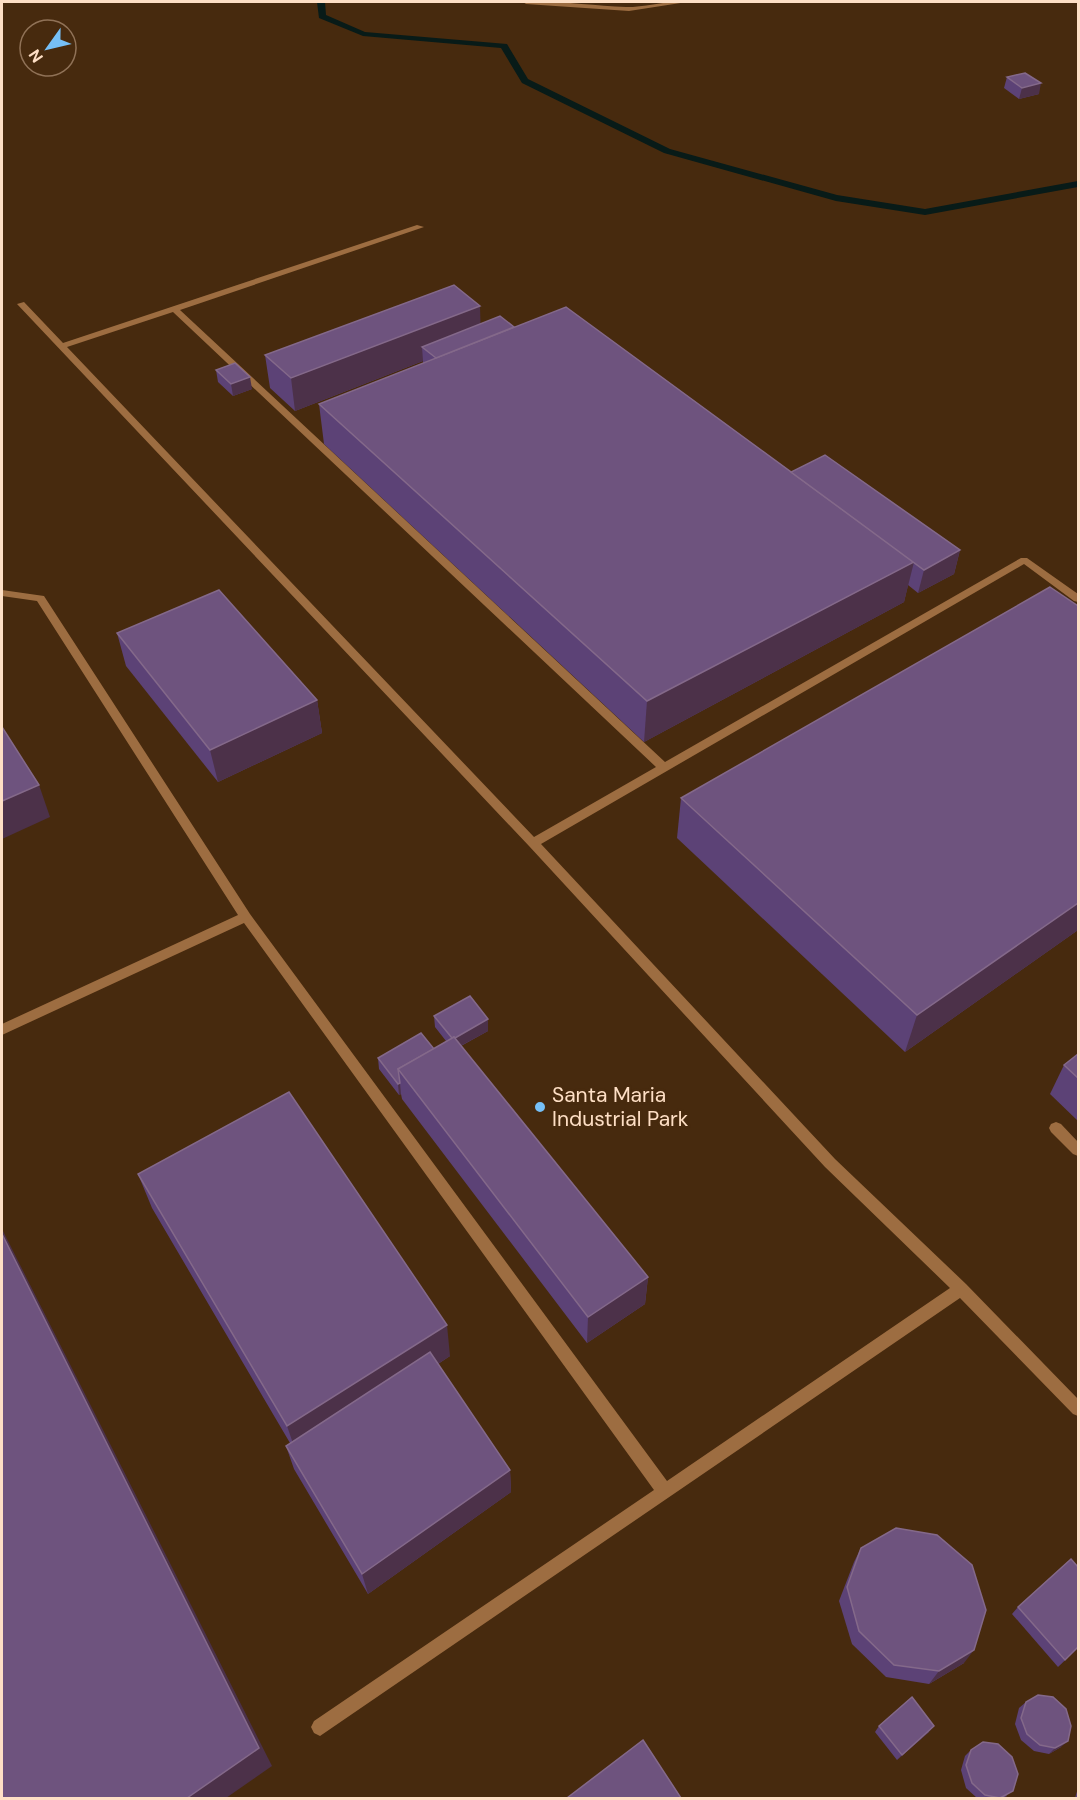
<svg xmlns="http://www.w3.org/2000/svg" width="1080" height="1800" viewBox="0 0 1080 1800" font-family="'DM Sans',sans-serif">
	<rect width="100%" height="100%" fill="#472a0e"/>
	<g fill="none" stroke-linecap="round" stroke-linejoin="round">
		<path fill="#081b18" fill-rule="evenodd" d="M 317,2 L 325,2 L 326,15 L 365,32 L 507,44 L 528,79 L 670,149 L 837,195 L 925,209 L 1078,181 L 1078,187 L 925,215 L 836,201 L 664,153 L 522,83 L 501,48 L 363,36 L 319,18 Z"/>
		<g fill="#9d6d41" fill-rule="evenodd">
			<path d="M 417,225 L 424,227 L 180,310 L 665,762 L 1021,558 L 1027,558 L 1078,594 L 1078,602 L 1074,601 L 1024,564 L 541,844 L 835,1159 L 966,1284 L 1078,1399 L 1078,1416 L 1073,1414 L 960,1298 L 320,1736 L 314,1733 L 311,1727 L 314,1721 L 654,1490 L 244,923 L 2,1035 L 2,1024 L 238,915 L 37,601 L 2,596 L 2,590 L 44,596 L 250,914 L 667,1481 L 950,1288 L 825,1167 L 529,846 L 17,304 L 24,302 L 63,343 ZM 173,312 L 656,767 L 534,837 L 67,347 Z"/>
			<path d="M 1056,1122 L 1061,1124 L 1078,1142 L 1078,1156 L 1073,1154 L 1051,1132 L 1049,1128 L 1051,1124 Z"/>
		</g>
		<path fill="#9d6d41" fill-rule="evenodd" d="M 523,2 C 556,0 592,6 626,7 C 647,7 667,0 687,2 L 629,11 L 526,4 Z"/>
	</g>
	<g fill="#5c4276">
		<path d="M 1007,77 L 1039,94 L 1019,99 L 1004,88 Z"/>
		<path d="M 481,324 L 514,327 L 791,472 L 960,550 L 954,574 L 918,593 L 908,585 L 904,602 L 644,742 L 324,444 L 319,404 L 423,363 L 423,361 L 295,411 L 270,388 L 265,355 Z"/>
		<path d="M 216,370 L 252,389 L 233,396 L 218,382 Z"/>
		<path d="M 1078,606 L 1078,930 L 905,1052 L 677,838 L 681,798 Z"/>
		<path d="M 117,633 L 317,700 L 322,733 L 218,782 L 126,666 Z"/>
		<path d="M 434,1016 L 488,1019 L 488,1031 L 461,1046 L 648,1277 L 645,1304 L 587,1343 L 402,1099 L 401,1094 L 399,1095 L 379,1069 L 378,1058 L 434,1049 L 446,1041 L 435,1027 Z"/>
		<path d="M 1078,1054 L 1078,1121 L 1050,1094 L 1064,1065 Z"/>
		<path d="M 138,1174 L 450,1356 L 438,1364 L 510,1470 L 511,1492 L 368,1594 L 294,1469 L 286,1446 L 290,1443 L 152,1208 Z"/>
		<path d="M 861,1548 L 964,1663 L 929,1684 L 886,1677 L 852,1644 L 839,1601 L 854,1562 Z"/>
		<path d="M 1018,1607 L 1078,1648 L 1058,1667 L 1012,1614 Z"/>
		<path d="M 1026,1702 L 1061,1747 L 1049,1754 L 1034,1751 L 1021,1740 L 1015,1724 L 1019,1708 Z"/>
		<path d="M 879,1726 L 929,1732 L 897,1760 L 875,1732 Z"/>
		<path d="M 971,1750 L 1007,1796 L 1002,1798 L 977,1798 L 966,1788 L 961,1770 L 965,1756 Z"/>
		<path d="M 1078,1788 L 1078,1798 L 1075,1798 Z"/>
	</g>
	<g fill="#4c3149">
		<path d="M 1041,83 L 1039,94 L 1019,99 L 1022,88 Z"/>
		<path d="M 480,306 L 481,338 L 422,347 L 423,361 L 295,411 L 291,378 Z"/>
		<path d="M 250,377 L 252,389 L 233,396 L 231,384 Z"/>
		<path d="M 960,550 L 954,574 L 918,593 L 924,570 Z"/>
		<path d="M 914,562 L 904,602 L 644,742 L 647,701 Z"/>
		<path d="M 317,700 L 322,733 L 218,782 L 210,750 Z"/>
		<path d="M 39,785 L 50,817 L 2,839 L 2,801 Z"/>
		<path d="M 1078,903 L 1078,930 L 905,1052 L 917,1015 Z"/>
		<path d="M 488,1019 L 488,1031 L 453,1050 L 452,1039 Z"/>
		<path d="M 400,1083 L 401,1094 L 399,1095 L 398,1084 Z"/>
		<path d="M 2,1229 L 272,1766 L 226,1798 L 187,1798 L 2,1234 Z"/>
		<path d="M 648,1277 L 645,1304 L 587,1343 L 588,1317 Z"/>
		<path d="M 447,1325 L 450,1356 L 297,1455 L 287,1426 Z"/>
		<path d="M 510,1470 L 511,1492 L 368,1594 L 362,1574 Z"/>
		<path d="M 974,1650 L 964,1663 L 929,1684 L 939,1671 Z"/>
		<path d="M 934,1726 L 929,1732 L 897,1760 L 902,1755 Z"/>
		<path d="M 1068,1741 L 1061,1747 L 1049,1754 L 1055,1748 Z"/>
	</g>
	<g fill="#6e537e" stroke="#84698a" stroke-width="1.5">
		<path d="M 1025,73 L 1041,83 L 1022,88 L 1007,77 Z"/>
		<path d="M 454,285 L 480,306 L 291,378 L 265,355 Z"/>
		<path d="M 566,307 L 914,562 L 647,701 L 319,404 Z"/>
		<path d="M 500,316 L 514,327 L 436,358 L 422,347 Z"/>
		<path d="M 235,363 L 250,377 L 231,384 L 216,370 Z"/>
		<path d="M 825,455 L 960,550 L 924,570 L 791,472 Z"/>
		<path d="M 1050,587 L 1078,606 L 1078,903 L 917,1015 L 681,798 Z"/>
		<path d="M 219,590 L 317,700 L 210,750 L 117,633 Z"/>
		<path d="M 2,727 L 39,785 L 2,801 Z"/>
		<path d="M 470,996 L 488,1019 L 455,1038 L 454,1037 L 452,1038 L 434,1016 Z"/>
		<path d="M 421,1033 L 434,1049 L 398,1069 L 400,1083 L 398,1084 L 378,1058 Z"/>
		<path d="M 454,1037 L 648,1277 L 588,1317 L 398,1069 Z"/>
		<path d="M 1078,1054 L 1078,1078 L 1064,1065 Z"/>
		<path d="M 289,1092 L 447,1325 L 287,1426 L 138,1174 Z"/>
		<path d="M 2,1234 L 259,1748 L 187,1798 L 2,1798 Z"/>
		<path d="M 430,1352 L 510,1470 L 362,1574 L 286,1446 Z"/>
		<path d="M 896,1528 L 937,1535 L 972,1565 L 986,1610 L 974,1650 L 939,1671 L 894,1665 L 859,1631 L 847,1587 L 861,1548 Z"/>
		<path d="M 1071,1559 L 1078,1567 L 1078,1647 L 1065,1660 L 1018,1607 Z"/>
		<path d="M 1038,1695 L 1053,1697 L 1066,1709 L 1071,1726 L 1068,1741 L 1055,1748 L 1040,1745 L 1027,1734 L 1021,1718 L 1026,1702 Z"/>
		<path d="M 912,1697 L 934,1726 L 902,1755 L 879,1726 Z"/>
		<path d="M 643,1740 L 681,1798 L 567,1798 Z"/>
		<path d="M 983,1742 L 998,1744 L 1012,1757 L 1018,1774 L 1013,1791 L 1000,1798 L 985,1795 L 972,1783 L 966,1765 L 971,1750 Z"/>
	</g>
	<circle fill="#76c0f7" stroke="#472a0e" stroke-width="2" cx="540" cy="1107" r="6"/>
	<g text-anchor="middle" dominant-baseline="central" stroke-width="5" stroke-linejoin="round" paint-order="stroke">
		<g font-size="21" fill="#fedfc5" stroke="#472a0e" text-anchor="start">
			<text x="552" y="1095">Santa Maria<tspan x="552" dy="24">Industrial Park</tspan></text>
		</g>
	</g>
	<rect width="1080" height="1800" fill="none" stroke="#fedfc5" stroke-width="6"/>
	<g transform="translate(48 48) rotate(236)"><circle r="28" fill="#472a0e" stroke="#907257" stroke-width="1.5"/>
	<path d="M0-4.5L10 22L0 15L-10 22Z" fill="#76c0f7"/>
	<text y="-9" font-size="16" font-weight="bold" text-anchor="middle" fill="#fedfc5">N</text>
	</g>
</svg>
